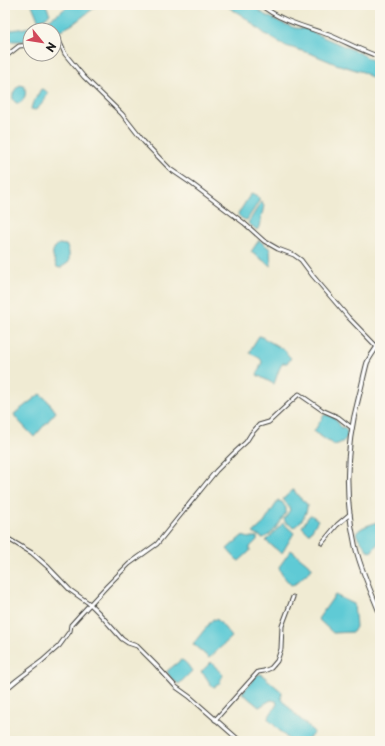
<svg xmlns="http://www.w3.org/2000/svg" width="385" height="746" viewBox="0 0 385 746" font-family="'Playpen Sans',sans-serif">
	<rect width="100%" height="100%" fill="#fbf7ec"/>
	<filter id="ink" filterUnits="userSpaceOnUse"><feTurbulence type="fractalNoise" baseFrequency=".025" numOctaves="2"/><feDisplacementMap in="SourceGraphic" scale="8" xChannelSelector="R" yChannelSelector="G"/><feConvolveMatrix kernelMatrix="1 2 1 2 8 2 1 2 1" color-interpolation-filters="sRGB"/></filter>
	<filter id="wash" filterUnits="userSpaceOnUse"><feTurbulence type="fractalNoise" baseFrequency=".012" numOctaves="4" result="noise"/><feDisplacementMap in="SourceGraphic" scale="16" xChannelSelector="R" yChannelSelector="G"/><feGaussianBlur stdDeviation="0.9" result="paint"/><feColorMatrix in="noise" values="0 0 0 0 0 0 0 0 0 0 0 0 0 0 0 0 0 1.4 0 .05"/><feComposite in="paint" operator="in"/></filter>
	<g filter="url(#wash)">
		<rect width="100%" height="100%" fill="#f0ebd3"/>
		<g fill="#5ecad5" stroke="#3d7378">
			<path d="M 32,5 L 46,5 L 50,14 L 39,22 Z"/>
			<path d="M 69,5 L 98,5 L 73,24 L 54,34 L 54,30 L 30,30 L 30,41 L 12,41 L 5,43 L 5,32 C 13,29 22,29 30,27 C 45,23 58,15 69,5 Z"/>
			<path d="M 225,5 L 252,5 L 265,15 L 282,23 L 295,28 L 307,29 L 318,35 L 360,53 L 380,65 L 380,83 L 363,72 L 336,64 L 312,54 L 286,46 L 265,34 L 243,16 Z"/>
			<path d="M 20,85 L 24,86 C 26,91 26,94 24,98 C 19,111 4,97 20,85 Z"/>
			<path d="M 41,89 L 45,90 L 48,93 C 45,99 41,107 35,110 L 31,109 L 32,105 Z"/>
			<path d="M 252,194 L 259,198 L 259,201 L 247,220 C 244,220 239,217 238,214 L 250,195 Z"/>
			<path d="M 261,202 L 264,206 L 259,227 L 257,230 L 248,223 Z"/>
			<path d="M 259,240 L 270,249 L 271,266 L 251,252 Z"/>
			<path d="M 59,244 L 66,245 C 70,251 69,255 69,262 L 65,265 L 60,268 L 57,267 C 53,257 49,251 59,244 Z"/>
			<path d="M 259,336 L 260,336 L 286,351 L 287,354 L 291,358 L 287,363 L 283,363 C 278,369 277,377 274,384 L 257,375 L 262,362 C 261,357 254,356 250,353 L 252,347 Z"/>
			<path d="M 40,394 L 47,400 L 56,412 L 34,437 L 16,418 L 14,414 Z"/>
			<path d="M 324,415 C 333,414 338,421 341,428 L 344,427 C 352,436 344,443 334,445 L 314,432 L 315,430 Z"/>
			<path d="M 293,490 L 294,490 L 298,496 L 307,504 C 308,513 301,523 294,527 L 285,522 L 284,519 L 290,510 L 289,507 L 283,499 Z"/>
			<path d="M 278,501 L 282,502 L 286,508 L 286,512 C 280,521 275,534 263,538 L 253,533 L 264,523 Z"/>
			<path d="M 311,515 L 318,520 L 310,533 L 307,532 L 302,527 L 309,516 Z"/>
			<path d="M 380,520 L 380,541 L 371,552 L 368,551 L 357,536 L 356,533 C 364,524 372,526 380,520 Z"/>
			<path d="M 283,523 L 294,533 L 282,553 L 281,553 L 266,541 Z"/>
			<path d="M 242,536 L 249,538 L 252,537 L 257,537 L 257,540 L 250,547 L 250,551 L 239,561 L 235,558 L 227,549 Z"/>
			<path d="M 291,550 L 313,568 L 295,584 L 291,585 C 287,580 280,574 279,567 Z"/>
			<path d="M 335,595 L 354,604 L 356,627 L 353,632 L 333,633 L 318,619 Z"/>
			<path d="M 213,619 L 218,620 L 232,637 L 209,658 L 193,644 Z"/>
			<path d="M 181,660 C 186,661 189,667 192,671 L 179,684 C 174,681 169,677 167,671 Z"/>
			<path d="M 211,662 L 223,675 L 220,681 L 221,683 L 214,687 C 207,682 208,677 201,672 Z"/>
			<path d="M 261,674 L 282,692 L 281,699 L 298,717 L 314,732 L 313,734 L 305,741 L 290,741 L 269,720 L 268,718 L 277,704 L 276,701 L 271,700 L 259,707 L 242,693 L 257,675 Z"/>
		</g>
	</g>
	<g filter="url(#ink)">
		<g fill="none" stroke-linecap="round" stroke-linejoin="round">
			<g stroke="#3c3b37" stroke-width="5">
				<g id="minor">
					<path d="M 261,5 C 280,21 306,27 329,35 C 346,42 362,51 380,57"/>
					<path d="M 57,36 L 65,54 L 84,77 L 122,114 L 144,142 L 170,169 L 192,184 L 244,223 L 264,241 L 278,249 L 294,255 L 301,260 L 313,276 L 348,317 L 377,347 L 380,352"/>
					<path d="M 39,54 L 42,58 L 46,54"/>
					<path d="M 5,57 L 19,46 L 30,45"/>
					<path d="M 5,537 L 32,553 L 48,567 L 70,590 L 90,604 L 98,612 L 122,639 L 128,643 L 137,646 L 155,664 L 176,687 L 190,697 L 240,741"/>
					<path d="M 322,543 L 337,525 L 350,514"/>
					<path d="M 5,690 L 17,680 L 42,661 L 59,646 L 70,631 L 71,625 L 80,615 L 107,586 L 129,564 L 157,544 L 216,471 L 234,453 L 246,442 L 251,434 L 259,425 L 269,422 L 299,394 L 322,410 L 338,417 L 352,428"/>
					<path d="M 215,720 L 241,691 L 258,672 L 264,671 L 271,668 L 277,661 L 281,649 L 282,626 L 293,597"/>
				</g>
			</g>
			<g stroke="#3c3b37" stroke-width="5.5">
				<path id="tertiary" d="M 380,342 C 376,349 370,356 367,363 C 364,374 362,385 359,396 C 346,444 344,496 355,545 C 360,568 371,591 380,614"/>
			</g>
			<use href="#minor" stroke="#fff" stroke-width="3"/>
			<use href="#tertiary" stroke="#fff" stroke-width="3.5"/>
		</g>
	</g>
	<rect width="385" height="746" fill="none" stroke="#fbf7ec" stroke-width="20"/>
	<g transform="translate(42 42) rotate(120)"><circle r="19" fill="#fbf7ec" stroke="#a29f99"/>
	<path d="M0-3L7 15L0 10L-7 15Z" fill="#d1495b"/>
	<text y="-6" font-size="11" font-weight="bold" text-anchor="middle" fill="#1c1c1c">N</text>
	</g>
</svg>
